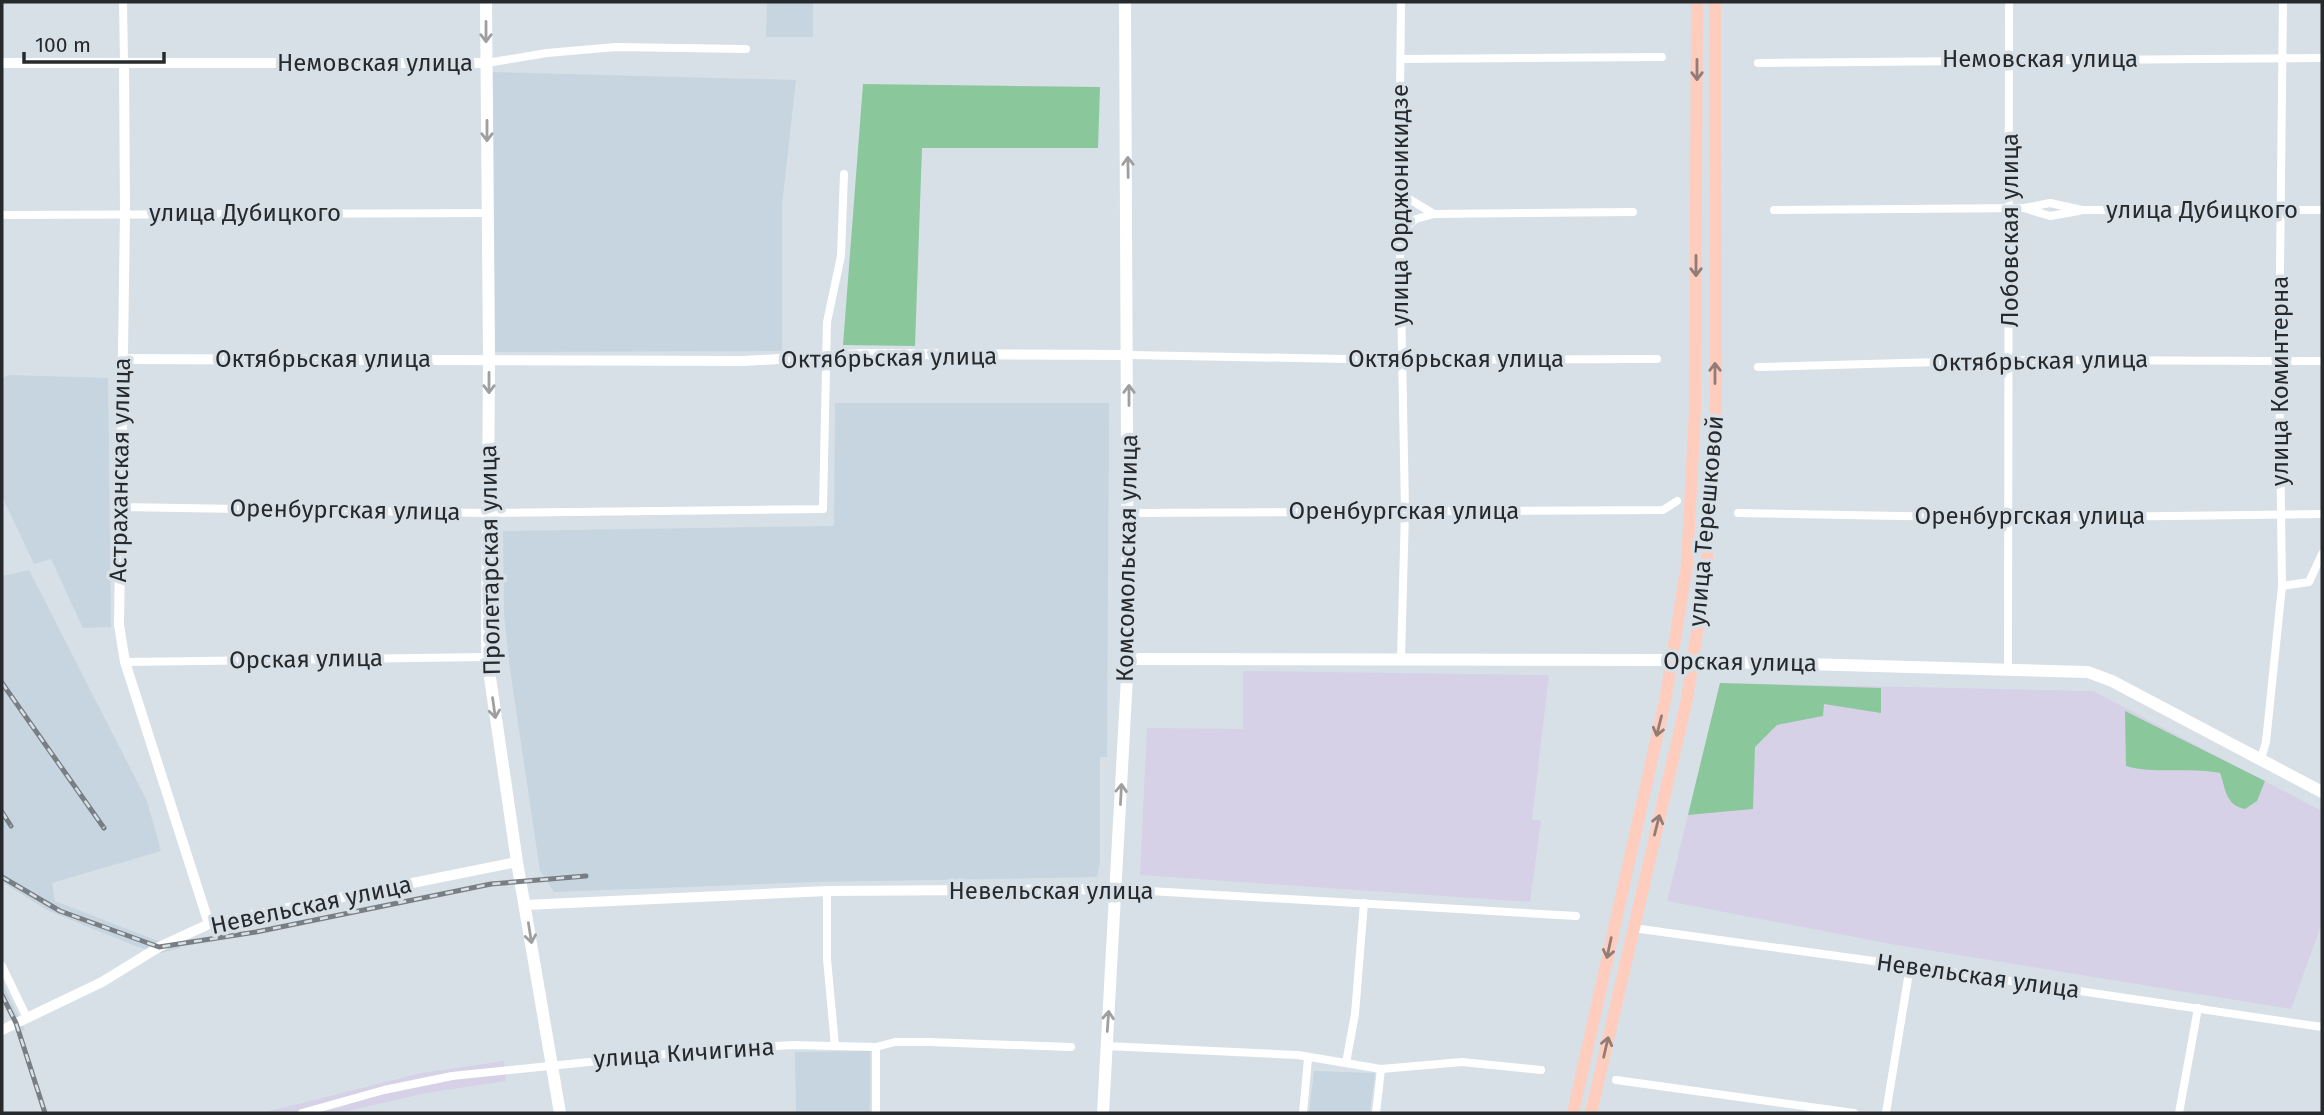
<svg xmlns="http://www.w3.org/2000/svg" width="2324" height="1115" viewBox="0 0 2324 1115" font-family="'Fira Sans',sans-serif">
	<rect width="100%" height="100%" fill="#d7e0e7"/>
	<g fill="#d6d1e7">
		<path d="M 1243,671 L 1549,675 L 1532,819 L 1541,821 L 1530,902 L 1140,875 L 1147,728 L 1243,729 Z"/>
		<path d="M 1720,683 L 2093,691 L 2322,811 L 2322,923 L 2291,1009 L 1891,944 L 1667,901 Z"/>
		<path d="M 504,1061 L 506,1081 L 426,1093 L 339,1113 L 266,1112 L 422,1073 Z"/>
	</g>
	<g fill="#c6d5e0">
		<path d="M 767,2 L 813,2 L 813,37 L 766,37 Z"/>
		<path d="M 493,72 L 796,80 L 782,205 L 782,351 L 495,352 Z"/>
		<path d="M 8,375 L 108,378 L 111,627 L 83,628 L 51,559 L 34,564 L 2,496 L 2,379 Z"/>
		<path d="M 835,403 L 1109,403 L 1107,757 L 1100,757 L 1100,861 L 1097,877 L 815,882 L 554,892 L 540,871 L 510,669 L 504,614 L 503,531 L 834,526 Z"/>
		<path d="M 29,570 L 147,801 L 161,851 L 52,883 L 55,901 L 158,941 L 179,942 L 180,948 L 161,953 L 138,947 L 49,911 L 2,882 L 2,576 Z"/>
		<path d="M 2,982 L 25,1030 L 17,1032 L 2,1000 Z"/>
		<path d="M 870,1051 L 870,1113 L 796,1113 L 795,1052 Z"/>
		<path d="M 1314,1071 L 1375,1073 L 1370,1113 L 1309,1113 Z"/>
	</g>
	<g fill="#8ac89b">
		<path d="M 863,84 L 1100,87 L 1098,148 L 922,148 L 915,346 L 843,345 Z"/>
		<path d="M 1720,683 L 1881,688 L 1881,713 L 1824,704 L 1823,716 L 1777,725 L 1755,747 L 1753,809 L 1688,815 Z"/>
		<path d="M 2125,711 L 2265,781 L 2257,801 L 2245,809 C 2225,805 2226,789 2220,773 C 2192,767 2149,774 2126,766 Z"/>
	</g>
	<g fill="none" stroke-linecap="round" stroke-linejoin="round">
		<g stroke="#fff" stroke-width="8">
			<path d="M 123,2 L 124,62"/>
			<path d="M 1401,59 L 1662,57"/>
			<path d="M 487,63 L 547,53 L 616,47 L 746,49"/>
			<path d="M 1758,63 L 2322,58"/>
			<path d="M 1399,193 L 1434,214"/>
			<path d="M 2027,209 L 2050,216 L 2079,211"/>
			<path d="M 1774,210 L 2024,208 L 2050,203 L 2082,210 L 2322,210"/>
			<path d="M 2,215 L 488,213"/>
			<path d="M 1399,233 L 1416,219 L 1434,214 L 1633,212"/>
			<path d="M 1129,355 L 1400,360 L 1657,359"/>
			<path d="M 1758,367 L 2010,360 L 2322,361"/>
			<path d="M 119,507 L 488,513 L 823,509 L 827,322 L 841,256 L 844,174"/>
			<path d="M 1129,513 L 1663,510 L 1677,501"/>
			<path d="M 1738,513 L 2010,518 L 2322,514"/>
			<path d="M 2282,586 L 2309,582 L 2322,554"/>
			<path d="M 1401,659 L 1405,511 L 1399,193 L 1401,2"/>
			<path d="M 125,662 L 487,657"/>
			<path d="M 2008,668 L 2009,2"/>
			<path d="M 2261,759 L 2266,742 L 2282,586 L 2279,360 L 2283,2"/>
			<path d="M 1116,889 L 1576,916"/>
			<path d="M 827,891 L 827,959 L 835,1046"/>
			<path d="M 1633,928 L 1910,966 L 2322,1027"/>
			<path d="M 2,966 L 27,1018"/>
			<path d="M 1107,1046 L 1298,1055 L 1381,1069 L 1462,1062 L 1541,1070"/>
			<path d="M 1346,1063 L 1355,1014 L 1364,903"/>
			<path d="M 1616,1080 L 1854,1113"/>
			<path d="M 302,1113 L 384,1090 L 452,1076 L 706,1050 L 792,1045 L 876,1047 L 895,1042 L 929,1042 L 1071,1047"/>
			<path d="M 876,1113 L 876,1047"/>
			<path d="M 1303,1113 L 1308,1059"/>
			<path d="M 1376,1113 L 1381,1069"/>
			<path d="M 1886,1113 L 1910,966"/>
			<path d="M 2179,1113 L 2198,1008"/>
		</g>
		<g stroke="#fff" stroke-width="10">
			<path d="M 124,62 L 125,214 L 119,625 L 125,662 L 209,924"/>
			<path d="M 2,63 L 487,63"/>
			<path d="M 122,359 L 744,361 L 863,354 L 1129,355"/>
			<path d="M 525,905 L 827,891 L 1116,889"/>
			<path d="M 2,1030 L 102,982 L 159,947 L 209,924 L 517,862"/>
		</g>
		<g stroke="#fff" stroke-width="12">
			<path d="M 486,2 L 489,360 L 487,657 L 517,862 L 560,1113"/>
			<path d="M 1128,659 L 1673,660"/>
			<path d="M 1694,661 L 2088,672 L 2112,681 L 2322,792"/>
			<path d="M 1103,1113 L 1128,659 L 1125,2"/>
		</g>
		<g stroke="#fecdbe" stroke-width="12">
			<path d="M 1573,1113 L 1666,696 L 1687,564 L 1695,411 L 1697,2"/>
			<path d="M 1591,1113 L 1687,699 L 1707,564 L 1716,410 L 1715,2"/>
		</g>
		<g stroke="#787e83" stroke-width="5">
			<g id="rail">
				<path d="M 2,683 L 104,828"/>
				<path d="M 2,812 L 11,826"/>
				<path d="M 2,877 L 60,911 L 159,947 L 256,932 L 491,884 L 586,876"/>
				<path d="M 2,995 L 16,1023 L 45,1113"/>
			</g>
		</g>
		<use href="#rail" stroke="#d7e0e7" stroke-width="2.5" stroke-dasharray="8" stroke-linecap="butt"/>
	</g>
	<defs><path id="oneway-shaft" d="M-6 0H5M1.5-3L5.5 0L1.5 3" fill="none" stroke-width="1.6" stroke-linecap="round" stroke-linejoin="round" transform="scale(1.75)"/></defs>
	<g stroke="#9e9fa0">
		<use href="#oneway-shaft" transform="translate(486 32) rotate(90)"/>
		<use href="#oneway-shaft" transform="translate(487 131) rotate(90)"/>
		<use href="#oneway-shaft" transform="translate(1128 167) rotate(-91)"/>
		<use href="#oneway-shaft" transform="translate(489 383) rotate(90)"/>
		<use href="#oneway-shaft" transform="translate(1129 395) rotate(-90)"/>
		<use href="#oneway-shaft" transform="translate(494 708) rotate(82)"/>
		<use href="#oneway-shaft" transform="translate(1121 794) rotate(-87)"/>
		<use href="#oneway-shaft" transform="translate(530 933) rotate(81)"/>
		<use href="#oneway-shaft" transform="translate(1108 1021) rotate(-86)"/>
	</g>
	<g stroke="#927c76">
		<use href="#oneway-shaft" transform="translate(1697 70) rotate(90)"/>
		<use href="#oneway-shaft" transform="translate(1696 266) rotate(90)"/>
		<use href="#oneway-shaft" transform="translate(1715 373) rotate(-90)"/>
		<use href="#oneway-shaft" transform="translate(1659 726) rotate(104)"/>
		<use href="#oneway-shaft" transform="translate(1657 825) rotate(-76)"/>
		<use href="#oneway-shaft" transform="translate(1609 948) rotate(102)"/>
		<use href="#oneway-shaft" transform="translate(1606 1047) rotate(-77)"/>
	</g>
	<g text-anchor="middle" dominant-baseline="central" stroke-width="7" stroke-linejoin="round" paint-order="stroke">
		<g font-size="24" fill="#272a2d" stroke="#d7e0e7">
			<text x="2040" y="59">Немовская улица</text>
			<text x="375" y="63">Немовская улица</text>
			<text transform="translate(1400 205) rotate(-90)">улица Орджоникидзе</text>
			<text x="2202" y="210">улица Дубицкого</text>
			<text x="245" y="213">улица Дубицкого</text>
			<text transform="translate(2010 230) rotate(-90)">Лобовская улица</text>
			<text transform="translate(889 358) rotate(-1)">Октябрьская улица</text>
			<text x="323" y="359">Октябрьская улица</text>
			<text x="1456" y="359">Октябрьская улица</text>
			<text transform="translate(2040 361) rotate(-1)">Октябрьская улица</text>
			<text transform="translate(2280 381) rotate(-90)">улица Коминтерна</text>
			<text transform="translate(120 470) rotate(-89)">Астраханская улица</text>
			<text transform="translate(345 510) rotate(1)">Оренбургская улица</text>
			<text x="1404" y="511">Оренбургская улица</text>
			<text x="2030" y="516">Оренбургская улица</text>
			<text transform="translate(1706 521) rotate(-85)">улица Терешковой</text>
			<text transform="translate(1127 558) rotate(-89)">Комсомольская улица</text>
			<text transform="translate(490 560) rotate(-91)">Пролетарская улица</text>
			<text transform="translate(306 659) rotate(-1)">Орская улица</text>
			<text transform="translate(1740 662) rotate(1)">Орская улица</text>
			<text x="1051" y="891">Невельская улица</text>
			<text transform="translate(311 905) rotate(-12)">Невельская улица</text>
			<text transform="translate(1978 976) rotate(8)">Невельская улица</text>
			<text transform="translate(684 1053) rotate(-4)">улица Кичигина</text>
		</g>
	</g>
	<rect width="2324" height="1115" fill="none" stroke="#272a2d" stroke-width="7"/>
	<path d="M24 52v10h140v-10" fill="none" stroke="#272a2d" stroke-width="3.5"/>
	<text x="35" y="52" font-size="21" fill="#272a2d" stroke="#d7e0e7" stroke-width="5" paint-order="stroke">100 m</text>
</svg>
